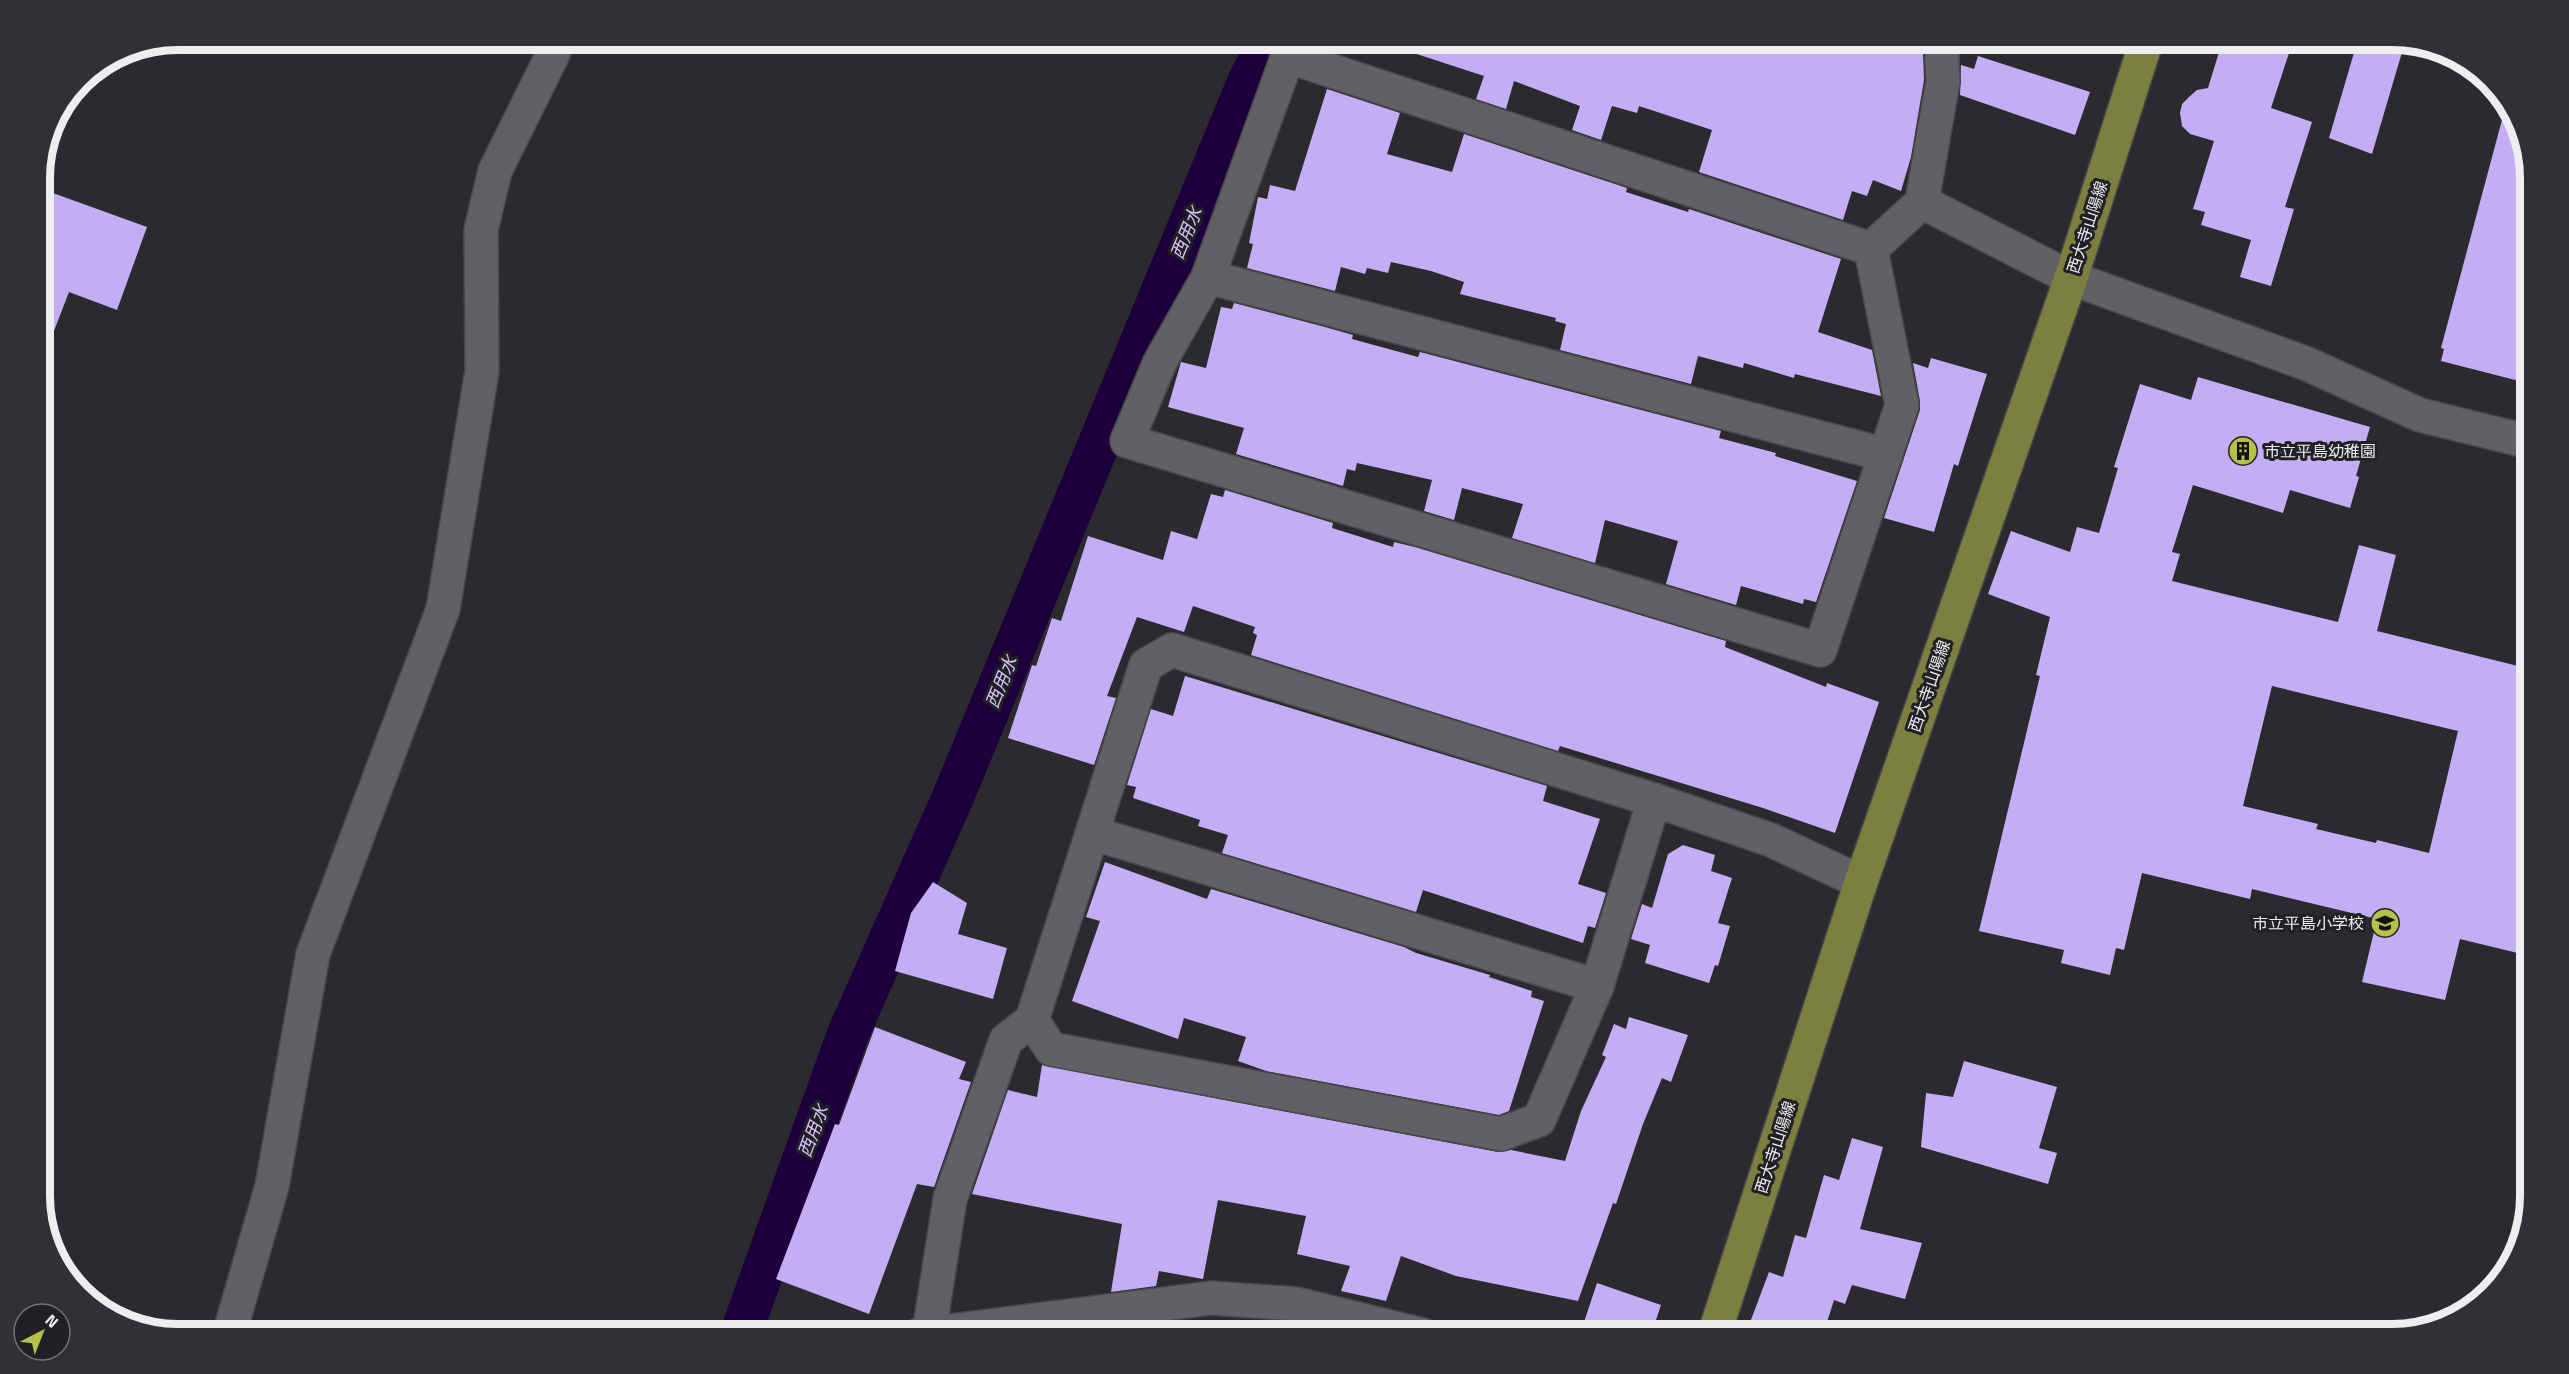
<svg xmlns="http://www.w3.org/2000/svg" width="2569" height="1374" viewBox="0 0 2569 1374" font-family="'Titillium Web','Noto Sans JP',sans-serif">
	<rect width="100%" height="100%" fill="#2b2a2e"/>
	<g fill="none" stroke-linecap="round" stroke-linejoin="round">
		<path stroke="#1d003b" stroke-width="42" d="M 742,1330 L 848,1034 L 953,797 L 1249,80 L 1270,39"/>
	</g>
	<g fill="#c5adf5" fill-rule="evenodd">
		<path d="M 1390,39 L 1878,39 L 1923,53 L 1924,80 L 1911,157 L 1901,191 L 1873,180 L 1867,196 L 1852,191 L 1843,220 L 1699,172 L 1712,130 L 1639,106 L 1637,113 L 1612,106 L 1601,140 L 1572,130 L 1580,106 L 1514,81 L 1506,109 L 1476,99 L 1484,76 L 1389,45 Z"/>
		<path d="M 2223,39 L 2255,39 L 2290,50 L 2271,108 L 2312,122 L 2285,207 L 2294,209 L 2271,286 L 2240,277 L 2251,240 L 2201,225 L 2205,212 L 2193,209 L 2214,141 L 2190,134 L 2182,126 L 2180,113 L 2182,104 L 2189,97 L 2197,90 L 2208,88 Z"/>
		<path d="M 2358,39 L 2392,39 L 2405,42 L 2372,154 L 2329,138 Z"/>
		<path d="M 1978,56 L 2090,92 L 2075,135 L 1960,95 L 1961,65 L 1974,69 Z"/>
		<path d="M 1327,89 L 1400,113 L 1387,154 L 1452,172 L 1464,134 L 1627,188 L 1626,192 L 1688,212 L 1689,209 L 1841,259 L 1818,332 L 1872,350 L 1881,396 L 1795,374 L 1794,378 L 1744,363 L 1743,368 L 1698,356 L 1691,384 L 1560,350 L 1566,324 L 1555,321 L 1556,318 L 1460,294 L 1464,282 L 1431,271 L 1391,262 L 1388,273 L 1367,268 L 1365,274 L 1341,267 L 1335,291 L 1247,268 L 1253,244 L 1249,243 L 1258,197 L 1267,199 L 1270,185 L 1295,191 Z"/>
		<path d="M 2507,101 L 2530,168 L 2530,357 L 2523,382 L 2441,361 L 2444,349 L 2441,348 Z"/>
		<path d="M 39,188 L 147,227 L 117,310 L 69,292 L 42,362 L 39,361 Z"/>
		<path d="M 1234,303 L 1325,327 L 1353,335 L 1352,339 L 1418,357 L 1420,352 L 1721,431 L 1719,438 L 1776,453 L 1775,456 L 1857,481 L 1816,602 L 1804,599 L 1803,604 L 1741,586 L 1736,605 L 1666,584 L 1678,541 L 1605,520 L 1595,563 L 1512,538 L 1523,504 L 1462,488 L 1454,520 L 1424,511 L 1432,480 L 1357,463 L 1355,471 L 1347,469 L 1343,486 L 1236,454 L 1244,428 L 1168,407 L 1181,362 L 1206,368 L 1221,307 L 1232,309 Z"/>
		<path d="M 1931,358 L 1987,374 L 1958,466 L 1954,464 L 1934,532 L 1884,518 L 1920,410 L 1920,401 L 1913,363 L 1928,368 Z"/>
		<path d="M 2198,377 L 2370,427 L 2356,476 L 2359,477 L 2350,508 L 2290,490 L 2283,513 L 2193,485 L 2172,552 L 2180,554 L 2172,581 L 2338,622 L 2359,545 L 2396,555 L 2377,631 L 2530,669 L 2530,956 L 2460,939 L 2445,1000 L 2362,982 L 2377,919 L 2252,889 L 2250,899 L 2142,873 L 2124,950 L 2116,948 L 2110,975 L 2061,963 L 2064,950 L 1979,931 L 2040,676 L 2036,675 L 2050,617 L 1988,594 L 2011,531 L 2070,552 L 2077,527 L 2099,533 L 2118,468 L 2114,467 L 2140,384 L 2191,400 ZM 2272,686 L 2458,731 L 2429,853 L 2377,840 L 2376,843 L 2316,829 L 2318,824 L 2243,806 Z"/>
		<path d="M 1225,490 L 1333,523 L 1332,528 L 1393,547 L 1394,542 L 1415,547 L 1726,641 L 1725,647 L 1826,687 L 1827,683 L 1879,702 L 1835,833 L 1763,808 L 1560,746 L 1558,751 L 1251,655 L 1257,635 L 1253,633 L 1255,627 L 1193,606 L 1184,632 L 1137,617 L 1107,696 L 1116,698 L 1094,765 L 1008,738 L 1032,665 L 1036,666 L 1052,618 L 1061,621 L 1088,536 L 1163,560 L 1171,531 L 1197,539 L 1211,494 L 1223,497 Z"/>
		<path d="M 1185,676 L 1547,786 L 1543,801 L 1600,819 L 1578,884 L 1606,893 L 1595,928 L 1588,926 L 1583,943 L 1423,890 L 1416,912 L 1222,853 L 1228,835 L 1198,826 L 1200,820 L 1133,798 L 1136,787 L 1127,785 L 1151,709 L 1173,716 Z"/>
		<path d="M 1683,845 L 1715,855 L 1711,871 L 1732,878 L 1718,923 L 1730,926 L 1718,966 L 1715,965 L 1709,983 L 1645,963 L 1650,945 L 1631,939 L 1642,904 L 1652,908 L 1668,854 Z"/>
		<path d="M 1105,862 L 1207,899 L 1211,889 L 1404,947 L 1416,953 L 1490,975 L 1489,977 L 1532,991 L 1531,997 L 1544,1001 L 1509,1111 L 1499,1115 L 1266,1071 L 1238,1061 L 1246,1037 L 1184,1018 L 1178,1039 L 1072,1001 L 1100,921 L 1086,917 Z"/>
		<path d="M 933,882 L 967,903 L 958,934 L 1007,948 L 993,999 L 895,971 L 911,913 Z"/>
		<path d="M 1629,1017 L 1688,1035 L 1671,1082 L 1662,1078 L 1643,1124 L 1616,1204 L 1613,1203 L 1578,1301 L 1456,1276 L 1401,1256 L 1386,1301 L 1341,1291 L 1350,1266 L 1297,1254 L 1306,1216 L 1218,1200 L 1203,1279 L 1159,1271 L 1156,1286 L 1111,1292 L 1122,1224 L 972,1194 L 1008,1090 L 1037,1097 L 1042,1065 L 1498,1152 L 1511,1150 L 1565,1161 L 1581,1111 L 1606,1057 L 1602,1055 L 1614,1024 L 1626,1029 Z"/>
		<path d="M 875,1027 L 966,1062 L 959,1079 L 971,1082 L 934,1187 L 917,1184 L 869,1314 L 776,1279 L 835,1124 L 839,1125 Z"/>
		<path d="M 1964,1061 L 2057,1087 L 2039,1148 L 2057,1153 L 2048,1184 L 1921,1147 L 1926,1093 L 1953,1097 Z"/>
		<path d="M 1852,1138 L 1883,1147 L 1860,1229 L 1922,1243 L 1905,1299 L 1852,1285 L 1845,1304 L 1834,1300 L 1823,1335 L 1777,1335 L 1749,1325 L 1769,1272 L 1783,1277 L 1795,1235 L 1806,1238 L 1824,1175 L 1839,1180 Z"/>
		<path d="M 1597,1283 L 1661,1305 L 1651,1335 L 1602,1335 L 1582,1328 Z"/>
		<path d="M 1148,1325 L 1146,1335 L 1104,1335 L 1105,1330 Z"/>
	</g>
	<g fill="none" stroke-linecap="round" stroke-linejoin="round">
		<g stroke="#48484a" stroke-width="36">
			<g id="street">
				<path d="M 1294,39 L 1208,277 L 1160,362 L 1127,441 L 1820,650 L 1902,405 L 1871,249 L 1922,202 L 1943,81 L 1941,39"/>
				<path d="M 1287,56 L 1871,249"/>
				<path d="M 1922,202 L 2071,278 L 2305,363 L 2420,415 L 2530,442"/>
				<path d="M 1208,277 L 1886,455"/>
				<path d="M 1172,650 L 1654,800 L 1597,986 L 1539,1120 L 1501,1134 L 1051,1049 L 1032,1020 L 1146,665 Z"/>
				<path d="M 1654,800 L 1771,840 L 1861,882"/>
				<path d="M 1092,833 L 1597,986"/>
				<path d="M 929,1333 L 950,1199 L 1006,1040 L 1032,1020"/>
				<path d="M 229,1335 L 272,1186 L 313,954 L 443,609 L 482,371 L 481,230 L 495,171 L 552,56 L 558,39"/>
				<path d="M 918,1335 L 1211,1298 L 1296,1304 L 1423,1335"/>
			</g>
		</g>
		<g stroke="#48484a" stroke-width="36">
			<path id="primary" d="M 1714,1335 L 1861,882 L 2071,278 L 2147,39"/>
		</g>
		<use href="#street" stroke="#616064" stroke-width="33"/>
		<use href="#primary" stroke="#7b803f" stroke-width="33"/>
	</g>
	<defs>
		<g id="building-disc" transform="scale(1.5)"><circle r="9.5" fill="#b6c148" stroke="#212024"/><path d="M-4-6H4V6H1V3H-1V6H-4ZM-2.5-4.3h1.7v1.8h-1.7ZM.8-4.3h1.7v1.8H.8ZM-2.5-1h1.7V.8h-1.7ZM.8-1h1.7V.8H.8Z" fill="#111"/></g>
		<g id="school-disc" transform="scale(1.5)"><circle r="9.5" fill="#b6c148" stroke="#212024"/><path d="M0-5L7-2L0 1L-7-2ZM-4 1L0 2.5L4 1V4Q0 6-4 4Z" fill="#111"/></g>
	</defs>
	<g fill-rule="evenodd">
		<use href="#building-disc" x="2243" y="451"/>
		<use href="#school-disc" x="2385" y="923"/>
	</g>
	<g text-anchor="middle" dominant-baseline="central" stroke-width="6" stroke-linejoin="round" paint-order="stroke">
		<g font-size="16" fill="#eeeef0" stroke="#212024">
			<text transform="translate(2087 227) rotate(-72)">西大寺山陽線</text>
			<text transform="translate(1929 686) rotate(-71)">西大寺山陽線</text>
			<text transform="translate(1775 1147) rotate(-72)">西大寺山陽線</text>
		</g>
		<g font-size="16" fill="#eeeef0" stroke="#212024" text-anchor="start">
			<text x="2264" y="451">市立平島幼稚園</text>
			<text x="2364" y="923" text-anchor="end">市立平島小学校</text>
		</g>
		<g font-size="18" font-style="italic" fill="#d5c3fc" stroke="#212024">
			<text transform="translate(1186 233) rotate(-68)">西用水</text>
			<text transform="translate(1001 682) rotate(-68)">西用水</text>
			<text transform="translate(813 1131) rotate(-70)">西用水</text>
		</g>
	</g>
	<path d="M0 0H2569V1374H0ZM178 50H2392A128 128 0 0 1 2520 178V1196A128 128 0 0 1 2392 1324H178A128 128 0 0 1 50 1196V178A128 128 0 0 1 178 50Z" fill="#313034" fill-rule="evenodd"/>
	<path fill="none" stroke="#eeeef0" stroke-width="8" d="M178 50H2392A128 128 0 0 1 2520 178V1196A128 128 0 0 1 2392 1324H178A128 128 0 0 1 50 1196V178A128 128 0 0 1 178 50Z"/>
	<g transform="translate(42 1332) rotate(42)"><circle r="28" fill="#212024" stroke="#737276" stroke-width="1.5"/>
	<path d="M0-4.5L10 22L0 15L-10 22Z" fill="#b6c148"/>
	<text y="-9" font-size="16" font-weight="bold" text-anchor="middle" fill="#eeeef0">N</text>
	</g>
</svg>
